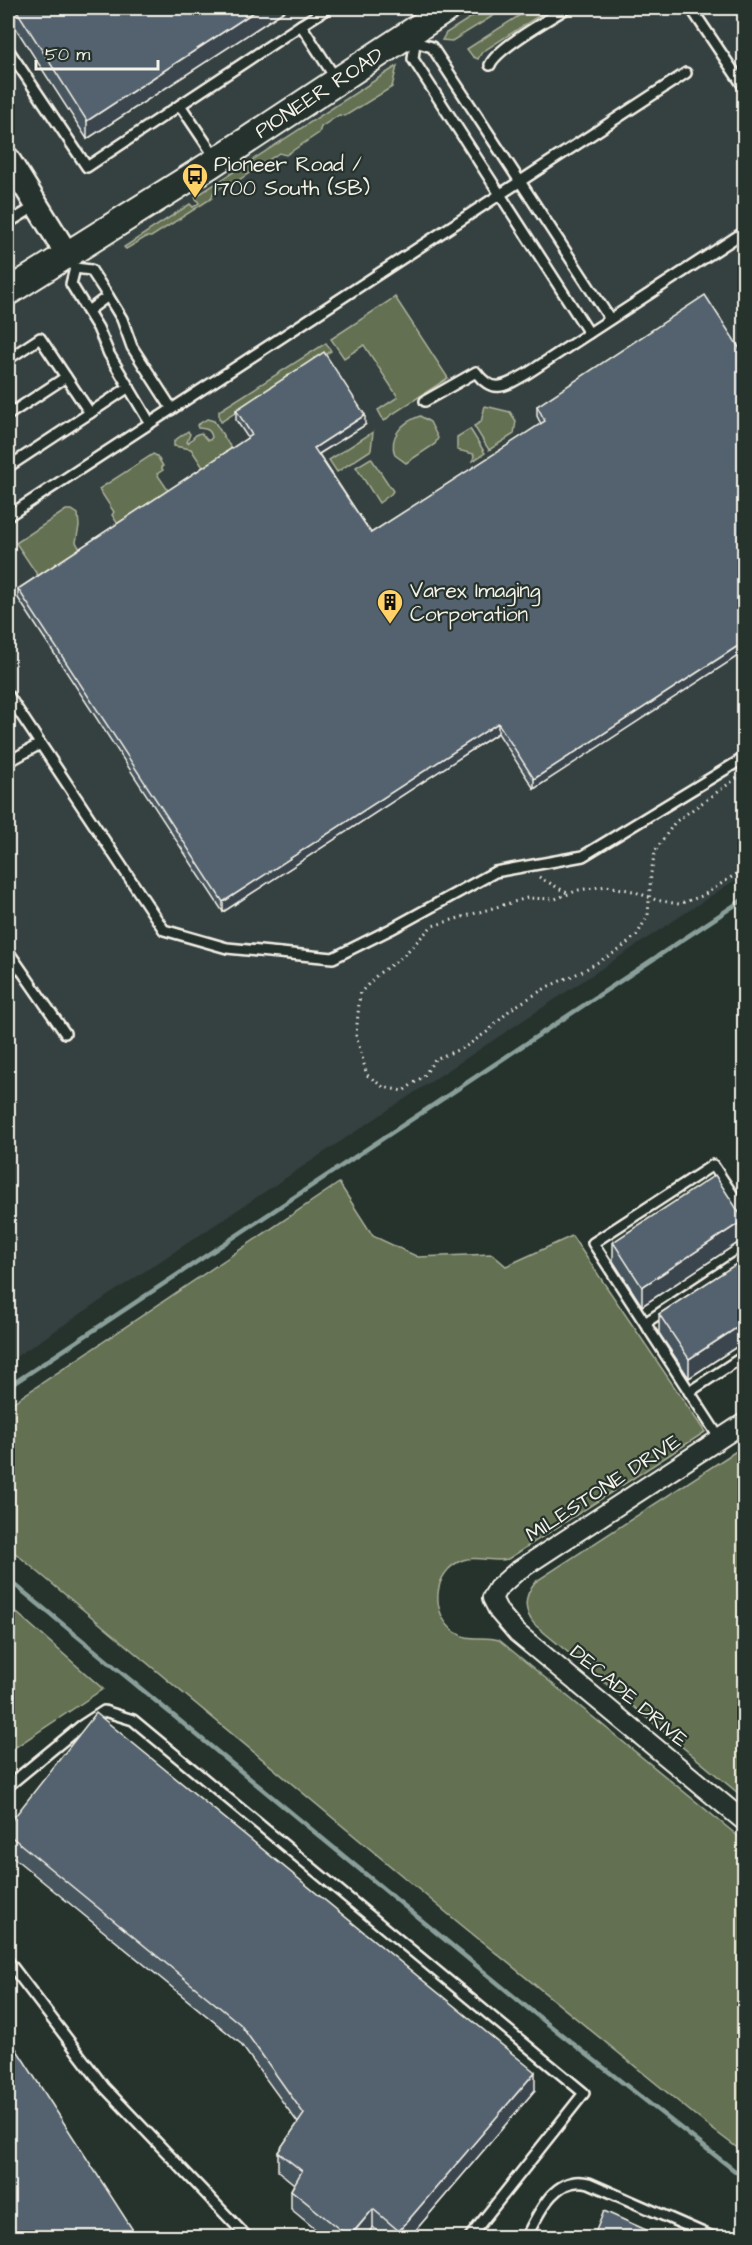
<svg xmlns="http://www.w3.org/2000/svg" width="752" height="2245" viewBox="0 0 752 2245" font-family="'Architects Daughter',sans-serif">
	<rect width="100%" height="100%" fill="#26332d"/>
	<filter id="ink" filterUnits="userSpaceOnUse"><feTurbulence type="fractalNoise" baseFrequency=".0167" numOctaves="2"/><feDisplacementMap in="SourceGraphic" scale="12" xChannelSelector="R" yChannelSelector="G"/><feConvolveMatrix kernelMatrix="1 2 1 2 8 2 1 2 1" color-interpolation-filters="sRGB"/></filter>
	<g filter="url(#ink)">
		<path fill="#344140" d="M 8,8 L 744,8 L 744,874 L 8,1362 Z"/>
		<g fill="#637051" stroke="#acb09c" stroke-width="1.5">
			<path d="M 486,8 L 506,8 L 452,41 L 442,40 L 446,33 Z"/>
			<path d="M 531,8 L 551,8 L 482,52 L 478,59 L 473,57 L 467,49 Z"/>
			<path d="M 397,66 L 392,87 L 345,116 L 339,115 L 321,127 L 319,133 L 286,155 L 279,153 L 236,182 L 231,181 L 213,193 L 212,198 L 151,237 L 146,237 L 126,249 L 124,247 L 190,204 L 193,207 L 199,203 L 195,197 Z"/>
			<path d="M 395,297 L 448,378 L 391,415 L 384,421 L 378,410 L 398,397 L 364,345 L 344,358 L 331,339 Z"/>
			<path d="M 326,343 L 331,351 L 221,422 L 219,418 L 219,411 Z"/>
			<path d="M 485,406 L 510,412 L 516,421 L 514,434 L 489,450 L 474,426 L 481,422 Z"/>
			<path d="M 420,416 L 430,422 L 438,438 L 435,444 L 406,463 L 395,455 C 388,436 403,422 420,416 Z"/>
			<path d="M 207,419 L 214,421 L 233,451 L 204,469 L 191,449 L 174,446 L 174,441 L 188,431 L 190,434 L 187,442 L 188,443 L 197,434 L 201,433 L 207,440 L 210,440 L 212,437 C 210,428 205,429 198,428 L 197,425 Z"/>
			<path d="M 470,429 L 485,453 L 473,461 L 474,454 L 457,450 L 457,437 Z"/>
			<path d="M 373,432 L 371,450 L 337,472 L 329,460 Z"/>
			<path d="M 153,454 L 157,456 L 163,466 L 161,467 L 163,470 L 157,474 L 172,496 L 121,529 L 112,515 L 114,512 L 99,489 Z"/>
			<path d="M 371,458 L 393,491 L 391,494 L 379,503 L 356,467 Z"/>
			<path d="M 66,510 L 72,510 L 78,514 L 79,526 L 76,542 L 81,551 L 40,579 L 16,543 Z"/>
			<path d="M 339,1183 L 373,1236 L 418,1257 L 492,1254 L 506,1266 L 572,1236 L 705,1432 L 508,1559 C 493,1563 477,1555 463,1560 C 432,1571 430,1614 455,1632 C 468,1642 484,1635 499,1640 L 744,1841 L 744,2153 L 707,2125 L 448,1914 L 8,1547 L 8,1406 Z"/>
			<path d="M 744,1446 L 744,1798 L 535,1625 C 523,1611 524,1596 535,1582 Z"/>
			<path d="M 8,1605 L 103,1689 L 8,1752 Z"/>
		</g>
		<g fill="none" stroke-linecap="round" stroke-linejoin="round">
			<g stroke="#8a9f9a" stroke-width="4.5">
				<path d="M 8,1387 L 744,899"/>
				<path d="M 8,1579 L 529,2009 L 744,2178"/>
			</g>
			<g stroke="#f4f1e8" stroke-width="14">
				<g id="service">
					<path d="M 328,8 L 301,25 L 336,79"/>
					<path d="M 691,8 L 744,87"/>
					<path d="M 411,34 L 415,42 L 413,59 L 589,333"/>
					<path d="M 415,42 L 432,47 L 610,319"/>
					<path d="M 8,52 L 9,51 L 87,167 L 180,105"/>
					<path d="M 490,65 C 497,48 549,19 567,8"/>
					<path d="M 217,160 L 180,105 L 301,25"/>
					<path d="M 8,223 L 36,206"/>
					<path d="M 68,257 L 75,268 L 71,284 L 98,328 L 109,354 L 150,423"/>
					<path d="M 75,268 L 91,270 L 108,296 L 88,311"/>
					<path d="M 108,296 L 122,319 L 132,347 L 172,409"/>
					<path d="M 8,359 L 40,338 L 90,413 L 129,387"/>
					<path d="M 425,401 L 476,372 C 493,396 507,385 528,373 L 744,232"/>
					<path d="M 8,415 L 66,377"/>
					<path d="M 8,467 L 90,413"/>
					<path d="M 8,516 L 686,73"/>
					<path d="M 8,695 L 164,930 L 227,948 L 333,958 L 391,929 L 495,872 L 583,856 L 744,758"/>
					<path d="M 8,762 L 40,744"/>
					<path d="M 8,951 L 65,1033"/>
					<path d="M 645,1323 L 744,1257"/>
					<path d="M 689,1392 L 744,1356"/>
					<path d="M 720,1439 L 593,1243 L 713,1165 L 744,1212"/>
					<path d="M 8,1786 L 81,1726 L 104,1711 L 133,1720 L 584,2093 L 469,2238"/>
					<path d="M 8,1961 L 104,2087 L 248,2238"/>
					<path d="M 526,2238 C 539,2212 555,2174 589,2183 L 715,2238"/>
				</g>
			</g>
			<g stroke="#f4f1e8" stroke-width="22">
				<path id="minor" d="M 744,1423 L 516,1572 L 498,1588 L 492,1598 L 499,1612 L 517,1633 L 744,1821"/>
			</g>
			<g stroke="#f4f1e8" stroke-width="27">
				<path id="tertiary" d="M 8,159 L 67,254"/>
			</g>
			<g stroke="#f4f1e8" stroke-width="30">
				<path id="secondary" d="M 8,292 L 210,165 L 448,8"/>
			</g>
			<g stroke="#f4f1e8" stroke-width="3" stroke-dasharray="1.5 4.5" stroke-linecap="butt">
				<path d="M 737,778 L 675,822 L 655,851 L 651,873 L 648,915 L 637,935 L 619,950 L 581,972 L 549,986 L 511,1009 L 487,1032 L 465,1047 L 435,1059 L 424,1076 L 403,1091 L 383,1087 L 367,1075 L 356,1035 L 360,993 L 378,974 L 401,958 L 432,926 L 527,898 L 555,899 L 579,890 L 607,886 L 633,891 L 656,900 L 679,904 L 702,896 L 744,869"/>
				<path d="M 539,877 L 569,894"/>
			</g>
			<use href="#service" stroke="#26332d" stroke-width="9"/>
			<use href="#minor" stroke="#26332d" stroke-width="18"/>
			<use href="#tertiary" stroke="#26332d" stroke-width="22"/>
			<use href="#secondary" stroke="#26332d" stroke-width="26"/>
		</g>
		<g fill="#47545f" stroke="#f4f1e8" stroke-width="1.5">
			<path d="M 15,8 L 289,8 L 87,139 L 15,27 Z"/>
			<path d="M 744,355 L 744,366 L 743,367 L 534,789 L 498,733 L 223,912 L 18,598 L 18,589 L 248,438 L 236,420 L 236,410 L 365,425 L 319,454 L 371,533 L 541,424 L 537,416 L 537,406 Z"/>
			<path d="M 744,1239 L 642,1306 L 613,1261 L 613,1242 Z"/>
			<path d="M 744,1259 L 744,1342 L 689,1378 L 659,1333 L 659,1314 Z"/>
			<path d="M 8,1825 L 535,2090 L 409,2238 L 385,2238 L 373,2227 L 364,2238 L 326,2238 L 291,2209 L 291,2190 L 294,2184 L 278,2171 L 278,2152 L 298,2123 L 240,2043 L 8,1853 Z"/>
		</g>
		<g fill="#3a454d" stroke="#f4f1e8" stroke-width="1.5">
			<path d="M 260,8 L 289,8 L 87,139 L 87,121 Z"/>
			<path d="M 744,357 L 744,366 L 739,370 L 739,361 Z"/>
			<path d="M 365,415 L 365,425 L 314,457 L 314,448 Z"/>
			<path d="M 744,642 L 744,652 L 534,789 L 534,779 Z"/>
			<path d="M 498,723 L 498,733 L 223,912 L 223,902 Z"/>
			<path d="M 744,1220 L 744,1239 L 642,1306 L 642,1287 Z"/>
			<path d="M 744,1323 L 744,1342 L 689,1378 L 689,1359 Z"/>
			<path d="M 535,2072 L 535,2090 L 409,2238 L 399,2238 L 399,2231 Z"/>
			<path d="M 373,2209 L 373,2227 L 364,2238 L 349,2238 Z"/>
		</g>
		<g fill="#53626e" stroke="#f4f1e8" stroke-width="1.5">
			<path d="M 15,8 L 260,8 L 87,121 Z"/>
			<path d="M 705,295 L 744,355 L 744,357 L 739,361 L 744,370 L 744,642 L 534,779 L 498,723 L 223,902 L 18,589 L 252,435 L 236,410 L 324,352 L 365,415 L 314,448 L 371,533 L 545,421 L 537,406 Z"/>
			<path d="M 715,1175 L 744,1220 L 642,1287 L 613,1242 Z"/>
			<path d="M 744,1259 L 744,1323 L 689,1359 L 659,1314 Z"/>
			<path d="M 96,1713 L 535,2072 L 399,2231 L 373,2209 L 349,2237 L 291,2190 L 302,2171 L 278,2152 L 304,2114 L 240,2024 L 8,1834 L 8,1825 Z"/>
			<path d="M 8,2036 L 138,2238 L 8,2238 Z"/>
			<path d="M 604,2211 L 664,2238 L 593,2238 Z"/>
		</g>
	</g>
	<defs>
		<g id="bus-pin" transform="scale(1.35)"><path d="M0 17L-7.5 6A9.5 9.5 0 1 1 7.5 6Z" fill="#ffd166" stroke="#26332d"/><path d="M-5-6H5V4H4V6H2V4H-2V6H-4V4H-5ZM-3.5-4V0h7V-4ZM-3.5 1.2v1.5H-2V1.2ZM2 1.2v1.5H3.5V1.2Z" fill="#111"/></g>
		<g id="building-pin" transform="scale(1.35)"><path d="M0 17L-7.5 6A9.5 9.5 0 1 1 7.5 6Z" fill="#ffd166" stroke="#26332d"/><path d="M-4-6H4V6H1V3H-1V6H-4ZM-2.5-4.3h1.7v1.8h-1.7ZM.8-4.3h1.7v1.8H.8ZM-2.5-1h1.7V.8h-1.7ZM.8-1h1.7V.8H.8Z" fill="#111"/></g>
	</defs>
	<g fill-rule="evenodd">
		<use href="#bus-pin" x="195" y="176"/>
		<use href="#building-pin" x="390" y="602"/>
	</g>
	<g text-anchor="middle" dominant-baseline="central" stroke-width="4.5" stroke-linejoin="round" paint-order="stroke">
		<g font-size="21" fill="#f4f1e8" stroke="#26332d">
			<text transform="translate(319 93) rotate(-33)">PIONEER ROAD</text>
			<text transform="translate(603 1488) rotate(-33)">MILESTONE DRIVE</text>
			<text transform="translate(629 1696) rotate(40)">DECADE DRIVE</text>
		</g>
		<g font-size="21" fill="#f4f1e8" stroke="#26332d" text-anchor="start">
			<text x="214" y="164">Pioneer Road /<tspan x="214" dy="24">1700 South (SB)</tspan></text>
			<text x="410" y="590">Varex Imaging<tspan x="410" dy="24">Corporation</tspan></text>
		</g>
	</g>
	<rect width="752" height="2245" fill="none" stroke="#26332d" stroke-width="30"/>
	<rect x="15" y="15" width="722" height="2215" fill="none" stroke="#f4f1e8" stroke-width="2" filter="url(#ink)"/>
	<path d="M36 60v9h122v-9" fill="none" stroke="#f4f1e8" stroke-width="3"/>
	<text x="45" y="60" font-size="18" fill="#f4f1e8" stroke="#26332d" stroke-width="4.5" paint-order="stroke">50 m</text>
</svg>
